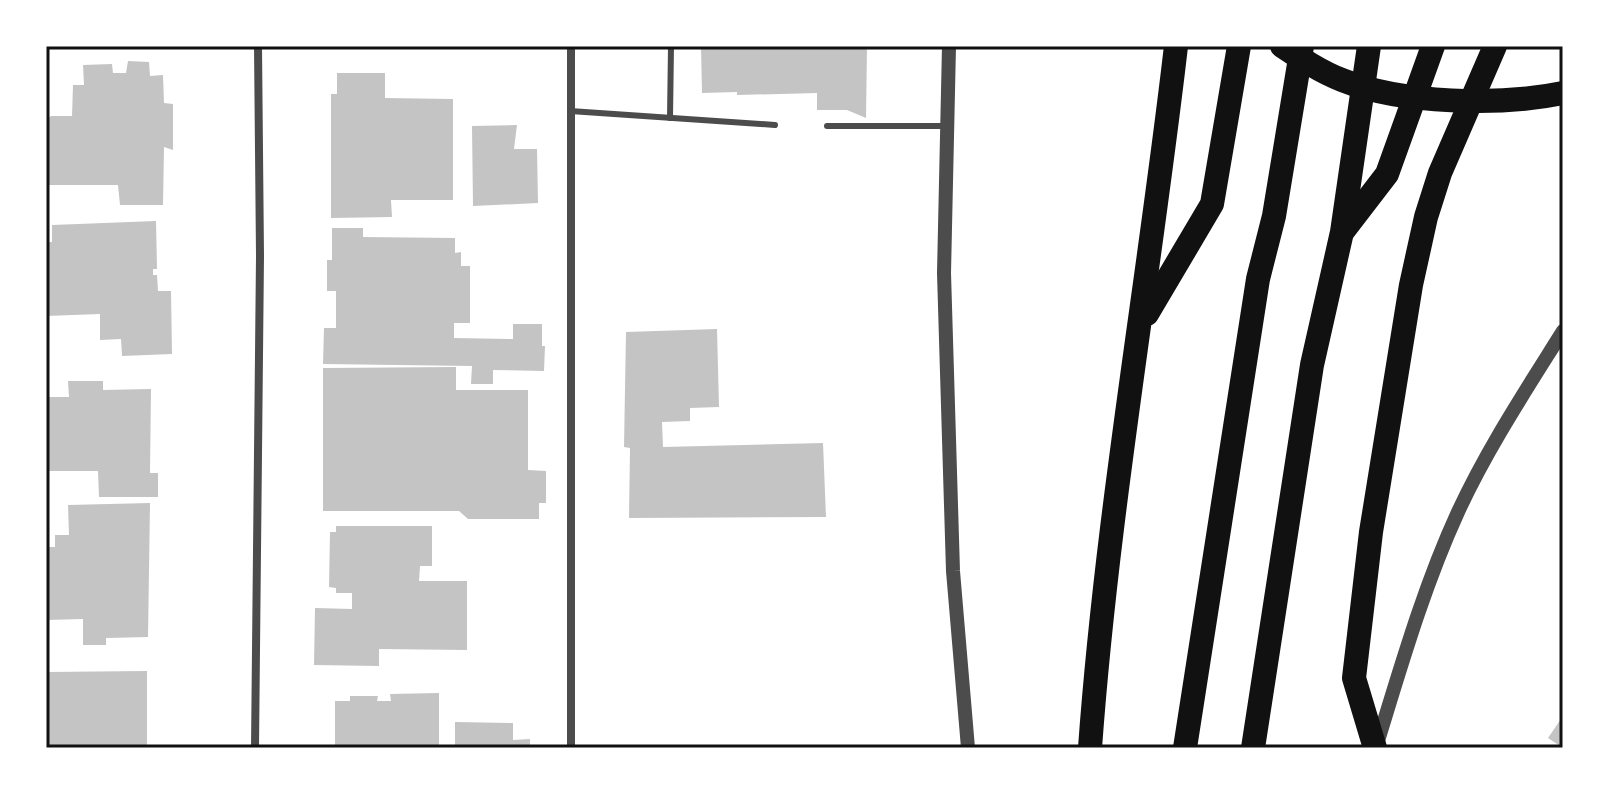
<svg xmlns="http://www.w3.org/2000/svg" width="1609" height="794" viewBox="0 0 1609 794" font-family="'Exo 2',sans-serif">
	<rect width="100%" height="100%" fill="#fff"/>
	<g fill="#c4c4c4">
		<path d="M 701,46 L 867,46 L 866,118 L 847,110 L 817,110 L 817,93 L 737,95 L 737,92 L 702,93 Z"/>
		<path d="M 128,61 L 149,62 L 150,76 L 163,75 L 164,103 L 173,104 L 173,150 L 164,147 L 163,205 L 120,205 L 118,185 L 46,185 L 46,120 L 51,116 L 72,116 L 73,85 L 84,85 L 83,65 L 112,64 L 113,73 L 126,73 Z"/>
		<path d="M 337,73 L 385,73 L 385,98 L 453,99 L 453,200 L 391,200 L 392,217 L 331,218 L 331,94 L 337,94 Z"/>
		<path d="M 517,125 L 514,149 L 537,149 L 538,203 L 473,206 L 472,126 Z"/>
		<path d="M 156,221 L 157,269 L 153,269 L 153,275 L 157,275 L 158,291 L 171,291 L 172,354 L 122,356 L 121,339 L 100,340 L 100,314 L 46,316 L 46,242 L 52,242 L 52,225 Z"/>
		<path d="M 332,228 L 363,228 L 363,237 L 455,238 L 455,253 L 461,252 L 461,266 L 470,266 L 470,323 L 454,323 L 454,338 L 513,339 L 513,324 L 542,324 L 542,346 L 545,346 L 544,371 L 493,370 L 493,384 L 471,384 L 472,366 L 323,364 L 324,328 L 336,328 L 336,291 L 327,291 L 327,260 L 332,260 Z"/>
		<path d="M 717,329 L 719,407 L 690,408 L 690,421 L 662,422 L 663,447 L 823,443 L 826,517 L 629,518 L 630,448 L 624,447 L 626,332 Z"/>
		<path d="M 456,367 L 456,390 L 528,390 L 528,470 L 546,471 L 546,503 L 539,503 L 539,519 L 468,519 L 459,511 L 323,511 L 323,368 Z"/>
		<path d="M 68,381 L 103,381 L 103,390 L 151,389 L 150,473 L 158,473 L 158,497 L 99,497 L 98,471 L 46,471 L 46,397 L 69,397 Z"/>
		<path d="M 150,503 L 148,637 L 106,638 L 106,645 L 83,645 L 83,619 L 46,620 L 46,547 L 55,547 L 55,535 L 69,535 L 68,505 Z"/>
		<path d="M 336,526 L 432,526 L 432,566 L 420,566 L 419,581 L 467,581 L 467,650 L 379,649 L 379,666 L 314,665 L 315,608 L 352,609 L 352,593 L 336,593 L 336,588 L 329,587 L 330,532 L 336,532 Z"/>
		<path d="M 147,671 L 147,748 L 46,748 L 46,672 Z"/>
		<path d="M 439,693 L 439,745 L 455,745 L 455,722 L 513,723 L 513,740 L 530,739 L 530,748 L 335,748 L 335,701 L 350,701 L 350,696 L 378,696 L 377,701 L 391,701 L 390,694 Z"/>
		<path d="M 1563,716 L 1563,748 L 1548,738 Z"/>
	</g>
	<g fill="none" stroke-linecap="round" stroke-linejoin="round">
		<g stroke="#4c4c4c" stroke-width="6">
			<path d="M 570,111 L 775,125"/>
			<path d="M 670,118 L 671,46"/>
			<path d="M 827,126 L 946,126"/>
		</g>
		<g stroke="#4c4c4c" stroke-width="8">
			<path d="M 255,748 L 260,256 L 258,46"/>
			<path d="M 571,748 L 571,46"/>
		</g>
		<g stroke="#4c4c4c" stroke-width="14">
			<path d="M 949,46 L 944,273 L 953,571 L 968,748"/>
			<path d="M 1377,744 C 1401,666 1424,586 1458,512 C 1487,449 1526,390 1563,331"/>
		</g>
		<g stroke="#111" stroke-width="24">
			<path d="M 1282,46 C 1300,58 1321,72 1342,80 C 1402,104 1500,106 1563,93"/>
			<path d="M 1344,230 L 1387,174 L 1433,46"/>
			<path d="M 1147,314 L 1212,204 L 1239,46"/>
			<path d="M 1090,748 C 1107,513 1149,280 1176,46"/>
			<path d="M 1185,748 L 1258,279 L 1274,216 L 1302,46"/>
			<path d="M 1253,748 L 1312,365 L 1342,232 L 1369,46"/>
			<path d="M 1375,748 L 1354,678 L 1371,532 L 1411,285 L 1426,217 L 1440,173 L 1495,46"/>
		</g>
	</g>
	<rect width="1609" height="794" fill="none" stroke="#ffffff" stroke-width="96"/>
	<rect x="48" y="48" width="1513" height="698" fill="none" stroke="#111" stroke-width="3"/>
</svg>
